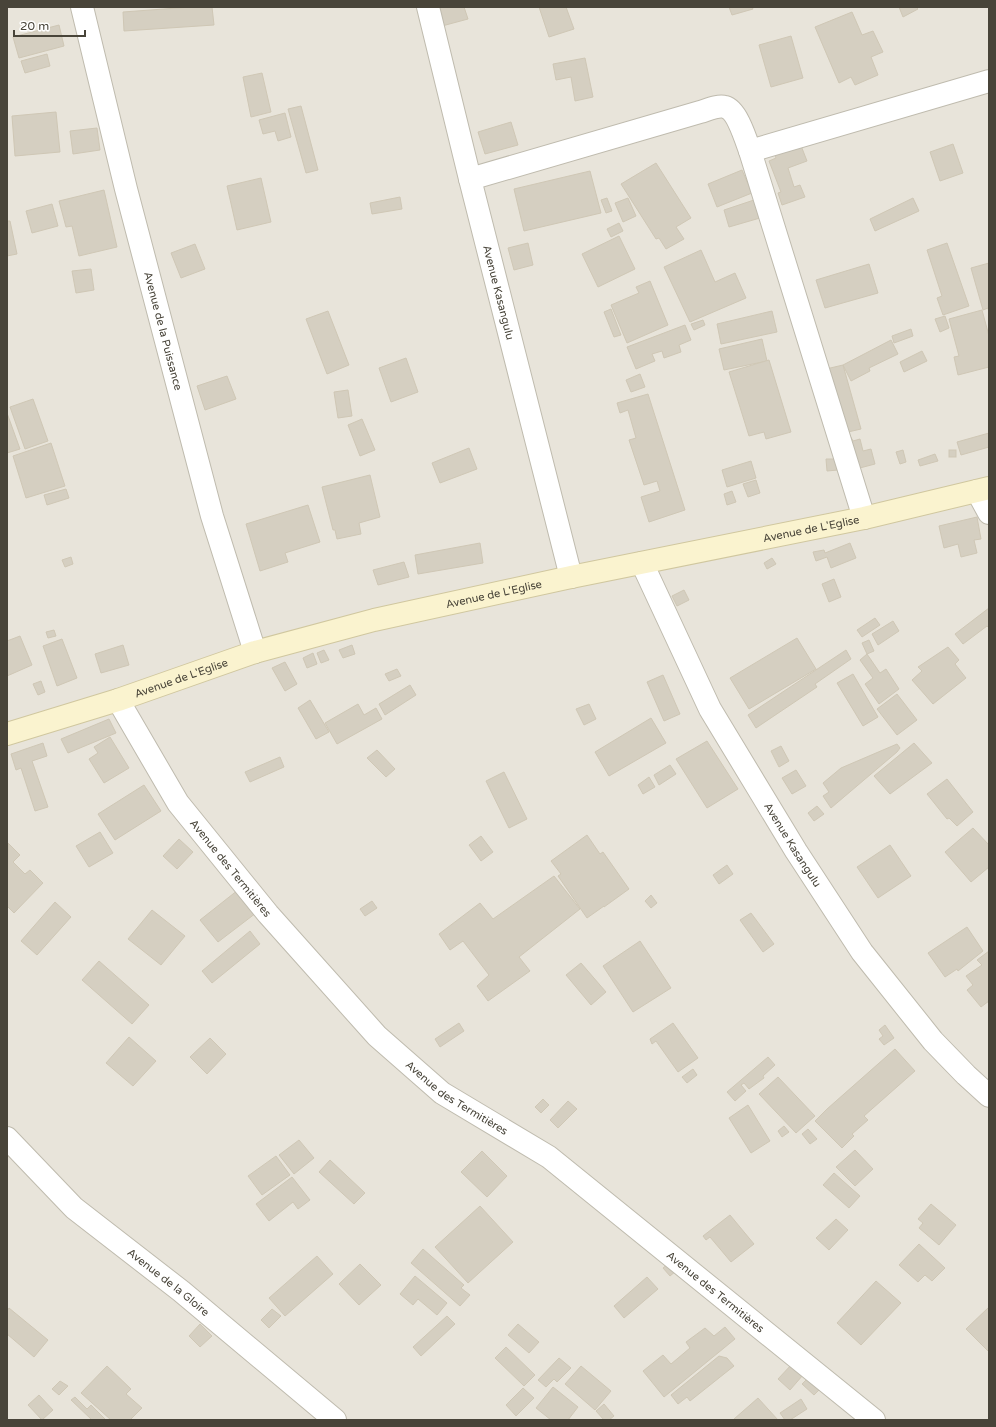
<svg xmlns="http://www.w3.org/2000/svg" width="996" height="1427" viewBox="0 0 996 1427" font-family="'Varela Round',sans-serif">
	<rect width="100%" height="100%" fill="#f4f2eb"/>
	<rect fill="#e8e4da" x="7" y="7" width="982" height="1413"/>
	<g fill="#d5cfc1" stroke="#cfc7b5">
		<path d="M 191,7 L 212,7 L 214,25 L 124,31 L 123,12 Z"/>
		<path d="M 437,7 L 464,7 L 468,19 L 442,26 Z"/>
		<path d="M 539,7 L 566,7 L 574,29 L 549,37 Z"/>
		<path d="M 729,7 L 752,7 L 753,9 L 732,15 Z"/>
		<path d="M 899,7 L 916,7 L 918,9 L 903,17 Z"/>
		<path d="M 852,12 L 862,35 L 873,31 L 883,52 L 871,57 L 878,75 L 855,85 L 851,77 L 839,83 L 815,27 Z"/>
		<path d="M 59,25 L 64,46 L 19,58 L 13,37 Z"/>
		<path d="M 791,36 L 803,78 L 771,87 L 759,45 Z"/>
		<path d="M 47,54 L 50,66 L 25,73 L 21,61 Z"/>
		<path d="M 585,58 L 593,97 L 575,101 L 571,77 L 556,80 L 553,64 Z"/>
		<path d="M 262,73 L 271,112 L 251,117 L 243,77 Z"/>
		<path d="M 301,106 L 318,170 L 306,173 L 288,109 Z"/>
		<path d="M 56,112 L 60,152 L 15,156 L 12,116 Z"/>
		<path d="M 285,113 L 291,137 L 278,141 L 275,131 L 263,134 L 259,120 Z"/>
		<path d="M 511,122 L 518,145 L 485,154 L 478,132 Z"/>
		<path d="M 97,128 L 100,150 L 73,154 L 70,131 Z"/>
		<path d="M 798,138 L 807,161 L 788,168 L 794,187 L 800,185 L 805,197 L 782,205 L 778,193 L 781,192 L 769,161 L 776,158 L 772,148 Z"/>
		<path d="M 953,144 L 963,173 L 940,181 L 930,152 Z"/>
		<path d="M 656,163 L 691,218 L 676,227 L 684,239 L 666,249 L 659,238 L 656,239 L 621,184 Z"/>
		<path d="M 742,170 L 752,193 L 717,207 L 708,184 Z"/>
		<path d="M 590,171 L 601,213 L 524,231 L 514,189 Z"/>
		<path d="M 261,178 L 271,222 L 237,230 L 227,186 Z"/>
		<path d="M 104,190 L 117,247 L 79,256 L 72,226 L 66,227 L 59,201 Z"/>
		<path d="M 400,197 L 402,209 L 372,214 L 370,203 Z"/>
		<path d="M 607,198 L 612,211 L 606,213 L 601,200 Z"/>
		<path d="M 628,198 L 636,216 L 623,222 L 615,203 Z"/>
		<path d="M 913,198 L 919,211 L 875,231 L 870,219 Z"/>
		<path d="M 754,200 L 760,218 L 729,227 L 724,210 Z"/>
		<path d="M 52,204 L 58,226 L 32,233 L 26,211 Z"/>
		<path d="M 7,221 L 10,221 L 17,254 L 7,256 Z"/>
		<path d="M 619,223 L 623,231 L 611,237 L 607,229 Z"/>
		<path d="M 619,236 L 635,269 L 598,287 L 582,254 Z"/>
		<path d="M 528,243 L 533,265 L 514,270 L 508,248 Z"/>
		<path d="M 947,243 L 969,306 L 943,315 L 937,298 L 942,296 L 927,250 Z"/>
		<path d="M 195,244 L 205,269 L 181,278 L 171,253 Z"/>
		<path d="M 701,250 L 715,282 L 735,273 L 746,298 L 690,322 L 664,267 Z"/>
		<path d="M 989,263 L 989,313 L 988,308 L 983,310 L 971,268 Z"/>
		<path d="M 869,264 L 878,293 L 825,308 L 816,280 Z"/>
		<path d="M 91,269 L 94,290 L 76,293 L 72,271 Z"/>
		<path d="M 650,281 L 668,325 L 627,343 L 611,305 L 639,293 L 636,287 Z"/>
		<path d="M 611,309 L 621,335 L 614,337 L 604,312 Z"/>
		<path d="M 982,310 L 989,336 L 989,367 L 958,375 L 954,357 L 959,356 L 949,319 Z"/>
		<path d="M 328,311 L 349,365 L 327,374 L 306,319 Z"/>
		<path d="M 772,311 L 777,332 L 721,344 L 717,324 Z"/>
		<path d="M 945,316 L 949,328 L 940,332 L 935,319 Z"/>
		<path d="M 703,320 L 705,325 L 694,330 L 691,324 Z"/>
		<path d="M 685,325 L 691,340 L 679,345 L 681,352 L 664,358 L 662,351 L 652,354 L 655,361 L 636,369 L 627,347 Z"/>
		<path d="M 911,329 L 913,336 L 894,343 L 892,336 Z"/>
		<path d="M 762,339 L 767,361 L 724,370 L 719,349 Z"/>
		<path d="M 891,340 L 898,354 L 869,368 L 870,371 L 851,381 L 843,365 Z"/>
		<path d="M 922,351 L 927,361 L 904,372 L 900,362 Z"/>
		<path d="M 406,358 L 418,392 L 391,402 L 379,368 Z"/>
		<path d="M 769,360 L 791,432 L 766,439 L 764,432 L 749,436 L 729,372 Z"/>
		<path d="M 843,365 L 861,429 L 848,432 L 853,441 L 860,439 L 863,451 L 871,449 L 875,464 L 856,469 L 826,369 Z"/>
		<path d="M 640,374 L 645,387 L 631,392 L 626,380 Z"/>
		<path d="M 227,376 L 236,399 L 205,410 L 197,386 Z"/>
		<path d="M 348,390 L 352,416 L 338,418 L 334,392 Z"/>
		<path d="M 648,394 L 685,510 L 649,522 L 641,497 L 660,491 L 657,481 L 644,485 L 629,440 L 636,438 L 628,410 L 620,413 L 617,403 Z"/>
		<path d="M 33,399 L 48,441 L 25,449 L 10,407 Z"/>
		<path d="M 7,413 L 20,449 L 7,453 Z"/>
		<path d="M 362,419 L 375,450 L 360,456 L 348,425 Z"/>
		<path d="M 989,433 L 989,447 L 961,455 L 957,442 Z"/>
		<path d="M 51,443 L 65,486 L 26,498 L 13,456 Z"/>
		<path d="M 469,448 L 477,469 L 440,483 L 432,463 Z"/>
		<path d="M 903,450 L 906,462 L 900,464 L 896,452 Z"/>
		<rect x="949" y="450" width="7" height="7"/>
		<path d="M 935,454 L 938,461 L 920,466 L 918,460 Z"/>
		<path d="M 826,459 L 837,459 L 838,470 L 827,471 Z"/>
		<path d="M 751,461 L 756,478 L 727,487 L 722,470 Z"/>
		<path d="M 370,475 L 380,517 L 359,523 L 361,534 L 337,539 L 335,530 L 333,530 L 322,487 Z"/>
		<path d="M 756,480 L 760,493 L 748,497 L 743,484 Z"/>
		<path d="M 66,489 L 69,498 L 47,505 L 44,495 Z"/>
		<path d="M 732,491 L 736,502 L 727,505 L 724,494 Z"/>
		<path d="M 308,505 L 320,542 L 285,553 L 288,562 L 260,571 L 246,524 Z"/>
		<path d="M 977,517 L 981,539 L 974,540 L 977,553 L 961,557 L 958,544 L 944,548 L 939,526 Z"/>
		<path d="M 480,543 L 483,563 L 418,574 L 415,555 Z"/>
		<path d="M 850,543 L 856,558 L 831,568 L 827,557 L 816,561 L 813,552 L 824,550 L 825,553 Z"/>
		<path d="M 71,557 L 73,564 L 65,567 L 62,560 Z"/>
		<path d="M 772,558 L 776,564 L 767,569 L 764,563 Z"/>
		<path d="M 404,562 L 409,577 L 378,585 L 373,570 Z"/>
		<path d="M 834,579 L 841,597 L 829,602 L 822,584 Z"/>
		<path d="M 684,590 L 689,600 L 677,606 L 672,596 Z"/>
		<path d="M 989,608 L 989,628 L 987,626 L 963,644 L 955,634 Z"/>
		<path d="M 875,618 L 880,625 L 862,637 L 857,630 Z"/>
		<path d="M 893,621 L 899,631 L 878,645 L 872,634 Z"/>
		<path d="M 54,630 L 56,636 L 48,638 L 46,632 Z"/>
		<path d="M 20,636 L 32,665 L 7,676 L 7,641 Z"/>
		<path d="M 797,638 L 816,669 L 749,709 L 730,678 Z"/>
		<path d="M 62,639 L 77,678 L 57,686 L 43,646 Z"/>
		<path d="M 869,640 L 874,651 L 867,654 L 862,643 Z"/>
		<path d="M 123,645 L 129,665 L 101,673 L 95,654 Z"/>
		<path d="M 352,645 L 355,654 L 343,658 L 339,650 Z"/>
		<path d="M 948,647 L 959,660 L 955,664 L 966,678 L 933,704 L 912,680 L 922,671 L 918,667 Z"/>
		<path d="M 324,650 L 329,660 L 321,663 L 317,653 Z"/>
		<path d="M 846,650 L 851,659 L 815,684 L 817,687 L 756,728 L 748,715 Z"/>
		<path d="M 313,653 L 317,664 L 307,668 L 303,658 Z"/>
		<path d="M 867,654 L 880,673 L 886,669 L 899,689 L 879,704 L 865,684 L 873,678 L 860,660 Z"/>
		<path d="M 285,662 L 297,684 L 285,691 L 272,668 Z"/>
		<path d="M 397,669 L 401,676 L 389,681 L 385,674 Z"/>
		<path d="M 853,674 L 878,717 L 863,726 L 837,683 Z"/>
		<path d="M 663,675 L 680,714 L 664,721 L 647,682 Z"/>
		<path d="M 41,681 L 45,692 L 38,695 L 33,684 Z"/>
		<path d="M 410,685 L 416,695 L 385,715 L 379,704 Z"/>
		<path d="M 897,694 L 917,720 L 897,735 L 877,709 Z"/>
		<path d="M 310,700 L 329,732 L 316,739 L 298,708 Z"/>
		<path d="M 358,704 L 364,715 L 376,708 L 382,719 L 337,744 L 325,723 Z"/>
		<path d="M 589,704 L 596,719 L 584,725 L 576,709 Z"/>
		<path d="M 651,718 L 666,743 L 609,776 L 595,752 Z"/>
		<path d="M 109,719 L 116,733 L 68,753 L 61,739 Z"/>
		<path d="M 110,737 L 129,768 L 104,783 L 89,759 L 98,753 L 94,747 Z"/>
		<path d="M 707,741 L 738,789 L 707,808 L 676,759 Z"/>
		<path d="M 43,743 L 47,756 L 32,761 L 48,807 L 35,811 L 21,768 L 16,770 L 11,754 Z"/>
		<path d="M 914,743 L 932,763 L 890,794 L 874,776 Z"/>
		<path d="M 897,744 L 900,748 L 897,752 L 831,808 L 823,796 L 829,792 L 823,783 L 841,768 Z"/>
		<path d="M 781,746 L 789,761 L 779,767 L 771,751 Z"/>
		<path d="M 377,750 L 395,769 L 386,777 L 367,758 Z"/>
		<path d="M 280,757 L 284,767 L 250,782 L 245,772 Z"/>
		<path d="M 670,765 L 676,774 L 659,785 L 654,775 Z"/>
		<path d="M 796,770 L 806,786 L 792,794 L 782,778 Z"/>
		<path d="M 504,772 L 527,819 L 509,828 L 486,781 Z"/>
		<path d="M 649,777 L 655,787 L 643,794 L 638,785 Z"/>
		<path d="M 947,779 L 973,812 L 957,826 L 949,818 L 947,819 L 927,794 Z"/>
		<path d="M 144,785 L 161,811 L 115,840 L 98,814 Z"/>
		<path d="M 817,806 L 824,814 L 814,821 L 808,813 Z"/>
		<path d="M 973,828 L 989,845 L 989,867 L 971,882 L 945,852 Z"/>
		<path d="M 100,832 L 113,853 L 89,867 L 76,846 Z"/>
		<path d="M 587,835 L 600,854 L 603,852 L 629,889 L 604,907 L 604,906 L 587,918 L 558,876 L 561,874 L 551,861 Z"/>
		<path d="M 481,836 L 493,852 L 481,861 L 469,845 Z"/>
		<path d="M 179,839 L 193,852 L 177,869 L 163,856 Z"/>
		<path d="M 8,843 L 20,855 L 13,862 L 25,874 L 30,870 L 43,883 L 14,913 L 7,906 Z"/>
		<path d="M 890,845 L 911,876 L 878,898 L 857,867 Z"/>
		<path d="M 727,865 L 733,874 L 719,884 L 713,875 Z"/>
		<path d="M 554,876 L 580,909 L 519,957 L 530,971 L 488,1001 L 477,986 L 489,975 L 463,941 L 450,950 L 439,934 L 480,903 L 493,919 Z"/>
		<path d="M 238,890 L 256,913 L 218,942 L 200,920 Z"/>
		<path d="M 651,895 L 657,903 L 651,908 L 645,901 Z"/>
		<path d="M 372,901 L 377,908 L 365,916 L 360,909 Z"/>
		<path d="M 55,902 L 71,917 L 37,955 L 21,941 Z"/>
		<path d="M 152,910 L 185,936 L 161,965 L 128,939 Z"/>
		<path d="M 751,913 L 774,944 L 763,952 L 740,920 Z"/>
		<path d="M 967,927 L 983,951 L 958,971 L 957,969 L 945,977 L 928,953 Z"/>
		<path d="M 250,931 L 260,944 L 212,983 L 202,971 Z"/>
		<path d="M 640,941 L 671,988 L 633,1012 L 603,966 Z"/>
		<path d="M 989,951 L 989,1001 L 981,1007 L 967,990 L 973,985 L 966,976 L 982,965 L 977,960 Z"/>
		<path d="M 99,961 L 149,1005 L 132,1024 L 82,980 Z"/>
		<path d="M 581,963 L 606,992 L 591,1005 L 566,975 Z"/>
		<path d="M 459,1023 L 464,1031 L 440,1047 L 435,1039 Z"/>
		<path d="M 673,1023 L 698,1058 L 678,1072 L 656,1041 L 652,1044 L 650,1039 Z"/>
		<path d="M 885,1025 L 894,1038 L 884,1045 L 879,1039 L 883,1036 L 879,1030 Z"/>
		<path d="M 129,1037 L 156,1061 L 133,1086 L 106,1063 Z"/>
		<path d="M 210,1038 L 226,1054 L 207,1074 L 190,1057 Z"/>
		<path d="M 895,1049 L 915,1071 L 864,1116 L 868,1120 L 852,1134 L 854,1136 L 842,1148 L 815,1121 L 827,1109 Z"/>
		<path d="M 768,1057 L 775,1065 L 763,1076 L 764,1078 L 749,1089 L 744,1083 L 741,1085 L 746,1091 L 735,1101 L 727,1092 Z"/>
		<path d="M 693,1069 L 697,1075 L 687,1083 L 682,1077 Z"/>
		<path d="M 778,1077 L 815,1116 L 796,1133 L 759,1094 Z"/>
		<path d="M 543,1099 L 549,1105 L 541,1113 L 535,1107 Z"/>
		<path d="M 568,1101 L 577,1109 L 558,1128 L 550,1120 Z"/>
		<path d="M 748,1105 L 770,1141 L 751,1153 L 729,1118 Z"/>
		<path d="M 784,1126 L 789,1132 L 782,1137 L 778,1131 Z"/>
		<path d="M 808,1129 L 817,1139 L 810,1144 L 802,1134 Z"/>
		<path d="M 299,1140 L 314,1158 L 294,1174 L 279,1155 Z"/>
		<path d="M 855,1150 L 873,1169 L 855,1186 L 836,1167 Z"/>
		<path d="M 482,1151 L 507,1176 L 487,1197 L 461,1172 Z"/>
		<path d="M 276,1156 L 290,1175 L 262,1195 L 248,1176 Z"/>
		<path d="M 330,1160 L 365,1193 L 354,1204 L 319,1172 Z"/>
		<path d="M 834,1173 L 860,1196 L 849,1208 L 823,1185 Z"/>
		<path d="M 292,1177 L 310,1200 L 298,1209 L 293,1202 L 269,1221 L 256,1204 Z"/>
		<path d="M 931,1204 L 956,1225 L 939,1245 L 919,1228 L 923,1223 L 918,1219 Z"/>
		<path d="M 480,1206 L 513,1242 L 468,1283 L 435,1247 Z"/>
		<path d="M 730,1215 L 754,1244 L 731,1262 L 710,1237 L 706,1240 L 703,1236 Z"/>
		<path d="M 836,1219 L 848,1230 L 829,1250 L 816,1238 Z"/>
		<path d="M 919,1244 L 945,1268 L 932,1281 L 925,1275 L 918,1282 L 899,1265 Z"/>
		<path d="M 423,1249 L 464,1285 L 461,1288 L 470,1295 L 460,1306 L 411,1263 Z"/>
		<path d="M 317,1256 L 333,1274 L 285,1316 L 269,1298 Z"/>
		<path d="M 669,1263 L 676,1271 L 670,1276 L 663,1268 Z"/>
		<path d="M 360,1264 L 381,1285 L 359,1305 L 339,1284 Z"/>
		<path d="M 415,1276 L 447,1303 L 437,1315 L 418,1299 L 413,1305 L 400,1294 Z"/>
		<path d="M 647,1277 L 658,1289 L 624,1318 L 614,1306 Z"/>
		<path d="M 876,1281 L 901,1303 L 861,1345 L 837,1323 Z"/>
		<path d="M 989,1307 L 989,1352 L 966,1329 Z"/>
		<path d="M 9,1308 L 48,1340 L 34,1357 L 7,1334 L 7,1311 Z"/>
		<path d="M 272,1309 L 281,1316 L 269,1328 L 261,1320 Z"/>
		<path d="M 447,1316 L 455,1324 L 421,1356 L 413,1347 Z"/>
		<path d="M 200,1324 L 212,1336 L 200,1347 L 189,1336 Z"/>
		<path d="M 518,1324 L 539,1342 L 529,1353 L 508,1335 Z"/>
		<path d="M 725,1327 L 735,1339 L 664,1397 L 643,1371 L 663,1355 L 671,1364 L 690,1348 L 686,1342 L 705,1328 L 714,1336 Z"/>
		<path d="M 506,1347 L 535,1375 L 524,1386 L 495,1358 Z"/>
		<path d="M 719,1356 L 727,1358 L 734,1366 L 690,1401 L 687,1397 L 678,1404 L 671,1395 Z"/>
		<path d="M 559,1358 L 571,1368 L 557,1382 L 554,1379 L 546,1387 L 538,1380 Z"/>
		<path d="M 792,1364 L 803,1375 L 790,1390 L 778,1379 Z"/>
		<path d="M 107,1366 L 131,1389 L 126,1394 L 142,1408 L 130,1420 L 111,1420 L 81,1393 Z"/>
		<path d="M 581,1366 L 611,1391 L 595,1410 L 565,1384 Z"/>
		<path d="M 811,1375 L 823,1386 L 814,1395 L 802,1384 Z"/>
		<path d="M 60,1381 L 68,1386 L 59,1395 L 52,1389 Z"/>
		<path d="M 553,1387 L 578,1407 L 568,1420 L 551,1420 L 536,1408 Z"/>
		<path d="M 523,1388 L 534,1398 L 516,1416 L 506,1405 Z"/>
		<path d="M 39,1395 L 53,1410 L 42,1420 L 28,1405 Z"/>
		<path d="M 75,1397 L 87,1409 L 91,1405 L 106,1420 L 92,1420 L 71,1400 Z"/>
		<path d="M 758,1398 L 778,1420 L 736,1420 L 734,1419 Z"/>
		<path d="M 801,1399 L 807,1409 L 790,1420 L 785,1420 L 780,1413 Z"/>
		<path d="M 604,1404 L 614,1416 L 609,1420 L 604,1420 L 596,1411 Z"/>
	</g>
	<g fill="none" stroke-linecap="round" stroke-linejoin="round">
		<g stroke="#bfbbae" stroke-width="24">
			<g id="street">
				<path id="s1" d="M 82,7 L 126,189 L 212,516 L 255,652"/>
				<path id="s2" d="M 428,7 L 470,179 L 571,577"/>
				<path d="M 750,151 L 864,518"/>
				<path d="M 470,179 L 700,112 C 707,110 718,105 725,107 C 737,110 746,140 750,151 L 989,81"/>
				<path d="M 977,491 L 989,513"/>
				<path id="s3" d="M 642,563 L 710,709 L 796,851 L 862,952 L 933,1041 L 966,1075 L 989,1096"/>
				<path id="s4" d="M 118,700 L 178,803 L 268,914 L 377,1036 L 442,1093 L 549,1157 L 874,1420"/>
				<path id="s5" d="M 7,1138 L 74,1208 L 181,1291 L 335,1420"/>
			</g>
		</g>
		<g stroke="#d0c79f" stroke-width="24">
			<g id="secondary">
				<path id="s6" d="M 7,734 L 118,700 L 255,652 L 374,620 L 571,577 L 864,518 L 989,488"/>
			</g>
		</g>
		<use href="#street" stroke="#fff" stroke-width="22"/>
		<use href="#secondary" stroke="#faf3cf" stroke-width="22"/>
	</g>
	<g text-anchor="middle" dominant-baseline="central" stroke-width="3" stroke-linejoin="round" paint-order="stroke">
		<g font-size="11" fill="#484439" stroke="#fff">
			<text stroke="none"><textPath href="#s2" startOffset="294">Avenue Kasangulu</textPath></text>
			<text stroke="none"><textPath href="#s1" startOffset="334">Avenue de la Puissance</textPath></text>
			<text stroke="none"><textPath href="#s6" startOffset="831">Avenue de L'Eglise</textPath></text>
			<text stroke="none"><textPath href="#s6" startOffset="507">Avenue de L'Eglise</textPath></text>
			<text stroke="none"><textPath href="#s6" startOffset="183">Avenue de L'Eglise</textPath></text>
			<text stroke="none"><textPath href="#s3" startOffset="320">Avenue Kasangulu</textPath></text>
			<text stroke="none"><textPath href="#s4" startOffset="203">Avenue des Termitières</textPath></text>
			<text stroke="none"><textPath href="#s4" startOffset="527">Avenue des Termitières</textPath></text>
			<text stroke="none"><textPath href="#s5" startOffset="217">Avenue de la Gloire</textPath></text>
			<text stroke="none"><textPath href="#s4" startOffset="851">Avenue des Termitières</textPath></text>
		</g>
	</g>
	<rect width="996" height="1427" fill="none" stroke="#484439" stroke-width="16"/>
	<path d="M14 30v6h71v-6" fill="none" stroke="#484439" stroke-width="2"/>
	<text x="20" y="30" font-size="12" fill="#484439" stroke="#ffffff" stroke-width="3" paint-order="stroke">20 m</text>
</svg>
